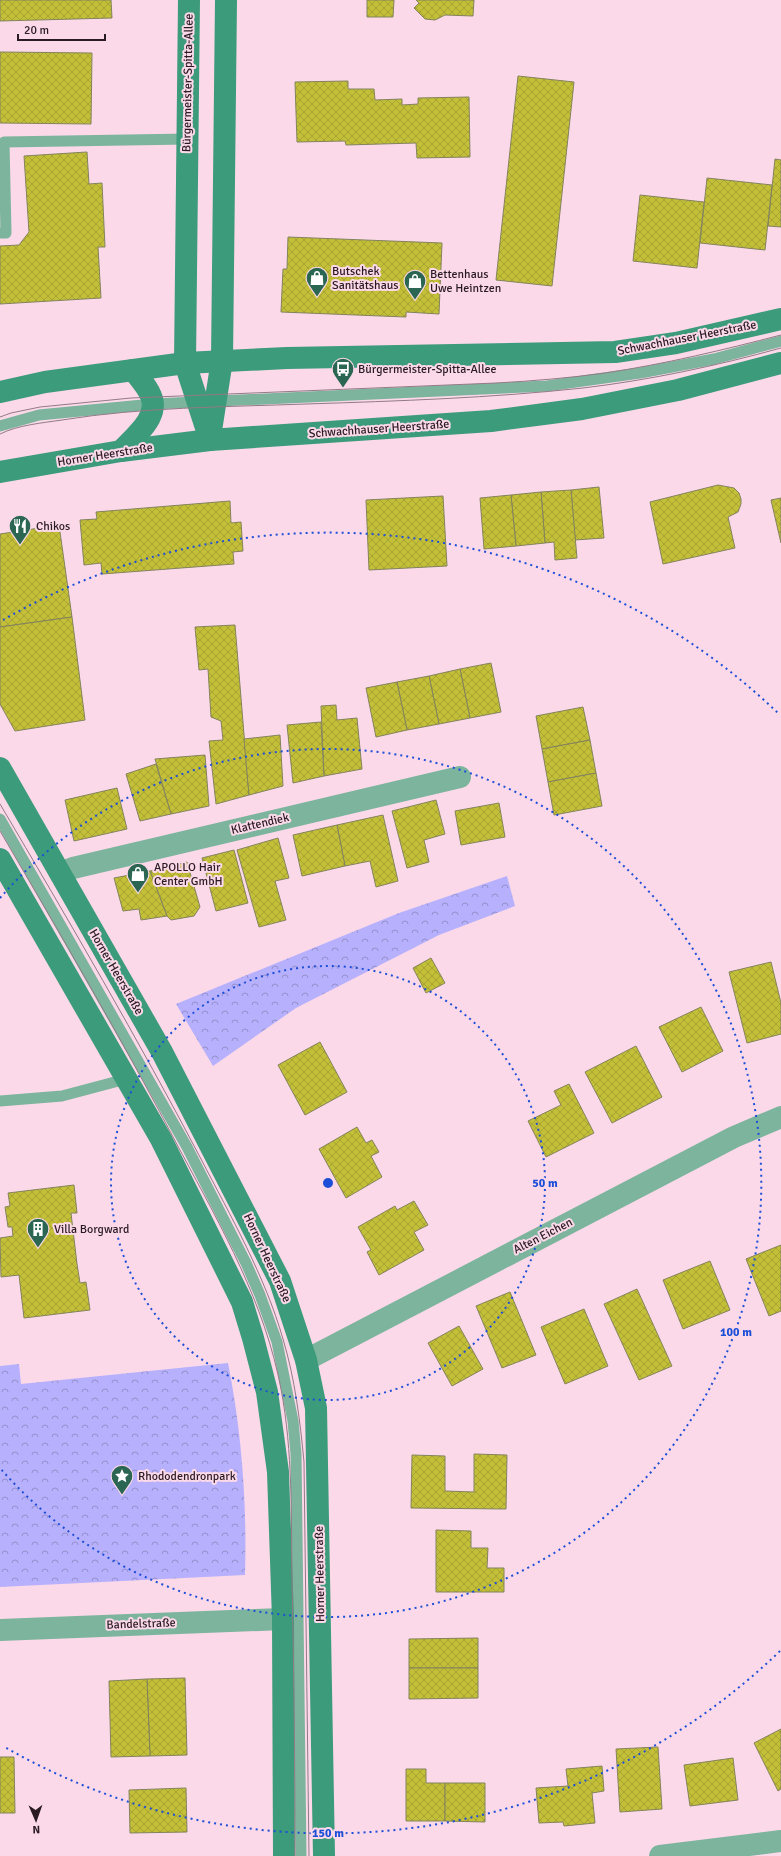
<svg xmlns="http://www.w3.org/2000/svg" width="781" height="1856" viewBox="0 0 781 1856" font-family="Signika,sans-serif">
	<defs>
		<pattern id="park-crowns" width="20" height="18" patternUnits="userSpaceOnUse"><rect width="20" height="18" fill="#b7b1fd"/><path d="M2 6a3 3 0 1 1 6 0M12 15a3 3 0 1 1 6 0" fill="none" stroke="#958fcc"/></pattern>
		<pattern id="building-cross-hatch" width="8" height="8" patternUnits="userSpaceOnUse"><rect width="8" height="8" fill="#c3bf38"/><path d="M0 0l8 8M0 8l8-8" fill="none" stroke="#a8a431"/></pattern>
	</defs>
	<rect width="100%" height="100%" fill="#fbd9e9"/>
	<g fill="url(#park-crowns)">
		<path d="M 507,876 L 515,906 L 439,935 L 296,1008 L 213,1066 L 176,1004 L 399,913 Z"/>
		<path d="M 228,1363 C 242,1433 247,1504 245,1575 L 0,1587 L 0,1366 L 19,1364 L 21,1384 Z"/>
	</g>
	<g fill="url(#building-cross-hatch)" stroke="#83835d">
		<path d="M 0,0 L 111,0 L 112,18 L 0,21 Z"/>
		<path d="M 367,0 L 394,0 L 393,17 L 367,17 Z"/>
		<path d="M 416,0 L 474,0 L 473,16 L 445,15 L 435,20 L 425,19 L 414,8 L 419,3 Z"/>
		<path d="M 0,52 L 92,53 L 91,124 L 0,123 Z"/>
		<path d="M 518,76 L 574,82 L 552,286 L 496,280 Z"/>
		<path d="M 348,81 L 348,89 L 374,89 L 375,100 L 402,99 L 402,105 L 418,104 L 418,98 L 469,97 L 470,157 L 417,158 L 416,143 L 346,145 L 345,141 L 297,142 L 295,82 Z"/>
		<path d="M 87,152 L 89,184 L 102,183 L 105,247 L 98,247 L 101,298 L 0,304 L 0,246 L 19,245 L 29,232 L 24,156 Z"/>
		<path d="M 775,159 L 781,160 L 781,227 L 768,226 Z"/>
		<path d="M 707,178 L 772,185 L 765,250 L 700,243 Z"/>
		<path d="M 640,195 L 704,202 L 697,268 L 633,261 Z"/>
		<path d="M 288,237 L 442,243 L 439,314 L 406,312 L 406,317 L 281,312 L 283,269 L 287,269 Z"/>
		<path d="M 718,485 L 734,488 L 739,493 L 741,499 L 741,504 L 738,512 L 728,517 L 735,548 L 663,564 L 650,502 Z"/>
		<path d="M 599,487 L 604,538 L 575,540 L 571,490 Z"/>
		<path d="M 571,490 L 577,558 L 555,560 L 554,542 L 545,543 L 541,492 Z"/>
		<path d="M 541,492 L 545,543 L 516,546 L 511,495 Z"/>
		<path d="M 511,495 L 516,546 L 484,549 L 480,498 Z"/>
		<path d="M 443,496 L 447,566 L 369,570 L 366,500 Z"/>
		<path d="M 781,498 L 781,543 L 771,500 Z"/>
		<path d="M 230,501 L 231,523 L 241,522 L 243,551 L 233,552 L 234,564 L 102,574 L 101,563 L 84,565 L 80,520 L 97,519 L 96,512 Z"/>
		<path d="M 59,525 L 72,617 L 0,627 L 0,534 Z"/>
		<path d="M 72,617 L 85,720 L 15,731 L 0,704 L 0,627 Z"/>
		<path d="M 235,625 L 249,795 L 216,804 L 209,741 L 223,740 L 221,721 L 211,717 L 208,669 L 199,670 L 195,627 Z"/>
		<path d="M 491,663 L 501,712 L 470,718 L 460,669 Z"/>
		<path d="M 460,669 L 470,718 L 439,724 L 429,676 Z"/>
		<path d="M 429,676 L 439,724 L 407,730 L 397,682 Z"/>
		<path d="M 397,682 L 407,730 L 376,737 L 366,688 Z"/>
		<path d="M 336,705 L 337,720 L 357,718 L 362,769 L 324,776 L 321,706 Z"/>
		<path d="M 583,707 L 590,740 L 542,749 L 536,716 Z"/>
		<path d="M 321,722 L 324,776 L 293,783 L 287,725 Z"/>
		<path d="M 280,735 L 283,786 L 249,795 L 244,739 Z"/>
		<path d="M 590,740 L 596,773 L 548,782 L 542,749 Z"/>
		<path d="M 205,755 L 209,806 L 171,814 L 155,759 Z"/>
		<path d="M 156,764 L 171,814 L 140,821 L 126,774 Z"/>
		<path d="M 596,773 L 602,806 L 554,815 L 548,782 Z"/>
		<path d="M 117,788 L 127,829 L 74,841 L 65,800 Z"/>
		<path d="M 436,800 L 445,834 L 424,840 L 429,862 L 407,868 L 392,811 Z"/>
		<path d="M 499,803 L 505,837 L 461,845 L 455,811 Z"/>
		<path d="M 383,815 L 398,881 L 376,887 L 370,861 L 345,866 L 337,825 Z"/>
		<path d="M 337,825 L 345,866 L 302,876 L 293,835 Z"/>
		<path d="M 278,838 L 289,878 L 275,881 L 286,920 L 259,927 L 237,850 Z"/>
		<path d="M 234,850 L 248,903 L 216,911 L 202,858 Z"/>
		<path d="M 187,862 L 200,907 L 194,916 L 171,920 L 167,916 L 150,871 Z"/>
		<path d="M 150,871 L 167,916 L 141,920 L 139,909 L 123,911 L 114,878 Z"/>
		<path d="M 431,958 L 445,983 L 426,993 L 413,968 Z"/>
		<path d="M 771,962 L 781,1003 L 781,1034 L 747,1043 L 729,972 Z"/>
		<path d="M 701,1007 L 723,1051 L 682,1072 L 659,1027 Z"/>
		<path d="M 320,1042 L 347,1092 L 305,1115 L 278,1065 Z"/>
		<path d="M 636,1046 L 662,1097 L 612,1123 L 585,1072 Z"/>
		<path d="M 569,1084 L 594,1133 L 546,1157 L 528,1121 L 561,1105 L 554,1091 Z"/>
		<path d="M 357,1127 L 366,1143 L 372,1140 L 379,1152 L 371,1156 L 382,1177 L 346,1198 L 319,1149 Z"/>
		<path d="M 74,1185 L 77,1213 L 71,1213 L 77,1264 L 80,1283 L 86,1282 L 90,1310 L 24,1318 L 19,1275 L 1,1277 L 0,1238 L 13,1236 L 12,1227 L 8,1227 L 5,1207 L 10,1206 L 8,1193 Z"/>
		<path d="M 414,1201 L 428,1225 L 414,1232 L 424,1250 L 379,1275 L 367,1252 L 371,1250 L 358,1227 L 395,1206 L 397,1210 Z"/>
		<path d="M 781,1245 L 781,1311 L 769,1316 L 746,1259 Z"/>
		<path d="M 710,1261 L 730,1310 L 683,1329 L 663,1280 Z"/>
		<path d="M 637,1289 L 672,1366 L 639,1380 L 604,1304 Z"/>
		<path d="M 510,1292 L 536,1355 L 502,1368 L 476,1306 Z"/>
		<path d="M 584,1309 L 608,1366 L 565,1384 L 541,1327 Z"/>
		<path d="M 459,1326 L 483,1369 L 452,1386 L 428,1343 Z"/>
		<path d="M 474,1454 L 507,1455 L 506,1509 L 411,1508 L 412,1455 L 445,1456 L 445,1491 L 474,1492 Z"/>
		<path d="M 436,1530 L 471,1531 L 471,1548 L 488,1548 L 487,1568 L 504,1568 L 504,1592 L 436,1592 Z"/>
		<path d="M 478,1638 L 478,1668 L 409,1668 L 409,1639 Z"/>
		<path d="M 409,1668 L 478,1668 L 478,1698 L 409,1699 Z"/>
		<path d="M 185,1678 L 187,1755 L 150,1756 L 147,1679 Z"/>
		<path d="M 147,1679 L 150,1756 L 111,1757 L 109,1681 Z"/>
		<path d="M 781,1729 L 781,1789 L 778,1791 L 754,1743 Z"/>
		<path d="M 658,1747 L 662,1809 L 620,1812 L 616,1749 Z"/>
		<path d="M 0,1757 L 14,1757 L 15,1813 L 0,1813 Z"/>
		<path d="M 733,1758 L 738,1800 L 690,1806 L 684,1765 Z"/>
		<path d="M 602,1766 L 604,1791 L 592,1793 L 595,1823 L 564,1826 L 563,1822 L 539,1823 L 536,1788 L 568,1786 L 566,1769 Z"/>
		<path d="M 406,1769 L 426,1769 L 426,1783 L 445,1783 L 445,1821 L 406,1821 Z"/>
		<path d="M 445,1783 L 485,1783 L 485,1822 L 445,1821 Z"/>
		<path d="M 186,1788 L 187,1832 L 130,1833 L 129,1790 Z"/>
	</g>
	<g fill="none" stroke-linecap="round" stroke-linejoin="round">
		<g stroke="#7cb49d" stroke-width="11">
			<path d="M 0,233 L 6,233 L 4,142 L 188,139"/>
			<path d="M 0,426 L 39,415 L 153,404 L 547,386 L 640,373 L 714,359 L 781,341"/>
			<path d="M 0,819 L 187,1147 L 246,1263 L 260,1295 L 277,1342 L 293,1421 L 296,1454 L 301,1856"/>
			<path d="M 0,1101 L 62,1096 L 126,1079"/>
		</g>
		<g stroke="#7cb49d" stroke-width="22">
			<path d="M 60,873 L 73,868 L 460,777"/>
			<path d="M 306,1360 L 734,1137 L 781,1117"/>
			<path d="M 0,1630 L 283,1619"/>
			<path d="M 660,1856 L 781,1841"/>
		</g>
		<g stroke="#3c9b7b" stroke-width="22">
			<path d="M 189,0 L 185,363 L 210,440"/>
			<path d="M 0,392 L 45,382 L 185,363 L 287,358 L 615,352 L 676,343 L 781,319"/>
			<path d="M 210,437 L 222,360 L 226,0"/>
			<path d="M 121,451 C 134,437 160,417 151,396 C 147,386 139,378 133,370"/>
			<path d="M 0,472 L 121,451 L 210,440 L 491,421 L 582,409 L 678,390 L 781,363"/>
			<path d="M 0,768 L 162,1052 L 280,1281 L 306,1360 L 316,1408 L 324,1856"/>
			<path d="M 0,859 L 161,1139 L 242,1302 L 253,1338 L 267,1392 L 278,1472 L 283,1619 L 284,1856"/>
		</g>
		<g stroke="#937a86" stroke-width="1">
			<path d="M 0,417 L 11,413 L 40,407 L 131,398 L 496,383 C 533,381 569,378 605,373 C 665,364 723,350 781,335"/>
			<path d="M 0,434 C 18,425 42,423 62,420 C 142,407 225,407 306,404 C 399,401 491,398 583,388 C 650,380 716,366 781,348"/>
			<path d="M 0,804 C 69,921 138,1039 201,1159 C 231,1217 265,1276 283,1339 C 295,1379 300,1420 304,1462 L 309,1856"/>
			<path d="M 0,831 C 62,937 124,1043 181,1152 C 222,1228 265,1304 281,1389 C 293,1452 291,1517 292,1581 C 294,1673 295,1764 295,1856"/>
		</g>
	</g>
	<g fill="none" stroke="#1d4ed8" stroke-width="2" stroke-dasharray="2 4">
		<circle cx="328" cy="1183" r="217"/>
		<path d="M0 898A434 434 0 1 1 0 1468"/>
		<path d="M780 1651A650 650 0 0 1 3 1746M3 620A650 650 0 0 1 780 715"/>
	</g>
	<defs>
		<g id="shop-pin" transform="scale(1.15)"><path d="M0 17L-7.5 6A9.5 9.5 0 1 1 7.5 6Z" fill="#2a6651" stroke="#fbd9e9"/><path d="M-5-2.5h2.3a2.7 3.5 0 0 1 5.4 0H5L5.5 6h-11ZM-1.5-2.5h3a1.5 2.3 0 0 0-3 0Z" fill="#fff"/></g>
		<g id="bus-pin" transform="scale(1.15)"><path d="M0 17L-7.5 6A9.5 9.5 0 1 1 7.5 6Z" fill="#2a6651" stroke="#fbd9e9"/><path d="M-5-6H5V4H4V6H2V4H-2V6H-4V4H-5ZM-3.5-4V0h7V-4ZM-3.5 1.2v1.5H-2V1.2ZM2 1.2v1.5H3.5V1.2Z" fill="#fff"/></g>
		<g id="restaurant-pin" transform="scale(1.15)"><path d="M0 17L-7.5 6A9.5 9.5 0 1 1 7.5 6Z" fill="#2a6651" stroke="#fbd9e9"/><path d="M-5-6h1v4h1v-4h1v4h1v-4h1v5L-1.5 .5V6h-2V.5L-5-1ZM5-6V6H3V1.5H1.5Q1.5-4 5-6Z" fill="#fff"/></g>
		<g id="building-pin" transform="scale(1.15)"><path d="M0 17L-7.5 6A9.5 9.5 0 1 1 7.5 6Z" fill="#2a6651" stroke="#fbd9e9"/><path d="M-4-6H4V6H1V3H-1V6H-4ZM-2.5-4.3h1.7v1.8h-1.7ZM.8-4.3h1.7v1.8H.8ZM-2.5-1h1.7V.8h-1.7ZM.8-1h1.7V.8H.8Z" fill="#fff"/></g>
		<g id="sight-pin" transform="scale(1.15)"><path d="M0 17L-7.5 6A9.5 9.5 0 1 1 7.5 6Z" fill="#2a6651" stroke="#fbd9e9"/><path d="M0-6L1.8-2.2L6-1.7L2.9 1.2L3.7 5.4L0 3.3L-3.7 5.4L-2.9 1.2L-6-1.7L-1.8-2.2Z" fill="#fff"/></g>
	</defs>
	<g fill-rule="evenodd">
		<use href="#shop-pin" x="317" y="278"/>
		<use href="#shop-pin" x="415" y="281"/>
		<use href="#bus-pin" x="343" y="369"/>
		<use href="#restaurant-pin" x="20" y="526"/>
		<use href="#shop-pin" x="138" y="874"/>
		<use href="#building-pin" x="38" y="1229"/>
		<use href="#sight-pin" x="122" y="1476"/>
	</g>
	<g text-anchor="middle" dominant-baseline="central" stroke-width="4" stroke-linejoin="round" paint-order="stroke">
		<g font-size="12" fill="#2a1b22" stroke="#fbd9e9">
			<text transform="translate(188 83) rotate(-89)">Bürgermeister-Spitta-Allee</text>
			<text transform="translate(687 338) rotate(-11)">Schwachhauser Heerstraße</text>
			<text transform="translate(379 429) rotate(-4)">Schwachhauser Heerstraße</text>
			<text transform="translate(105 455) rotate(-9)">Horner Heerstraße</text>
			<text transform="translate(260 824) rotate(-13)">Klattendiek</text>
			<text transform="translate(116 972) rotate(60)">Horner Heerstraße</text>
			<text transform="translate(543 1236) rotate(-27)">Alten Eichen</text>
			<text transform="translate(267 1258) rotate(65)">Horner Heerstraße</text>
			<text transform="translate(320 1574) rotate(-91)">Horner Heerstraße</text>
			<text transform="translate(141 1624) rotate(-2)">Bandelstraße</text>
		</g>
		<g font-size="12" fill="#2a1b22" stroke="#fbd9e9" text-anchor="start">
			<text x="332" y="271">Butschek<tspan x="332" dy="14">Sanitätshaus</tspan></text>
			<text x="430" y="274">Bettenhaus<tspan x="430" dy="14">Uwe Heintzen</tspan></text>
			<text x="358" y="369">Bürgermeister-Spitta-Allee</text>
			<text x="36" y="526">Chikos</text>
			<text x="154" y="867">APOLLO Hair<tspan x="154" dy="14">Center GmbH</tspan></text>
			<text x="54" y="1229">Villa Borgward</text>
			<text x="138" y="1476">Rhododendronpark</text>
		</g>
	</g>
	<circle cx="328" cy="1183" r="6" fill="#1d4ed8" stroke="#fbd9e9" stroke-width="2"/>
	<g font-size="12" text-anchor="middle" font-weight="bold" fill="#1d4ed8" stroke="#fbd9e9" stroke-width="4" stroke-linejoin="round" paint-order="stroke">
		<text x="545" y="1187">50 m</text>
		<text x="736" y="1336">100 m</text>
		<text x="328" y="1837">150 m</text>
	</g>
	<g transform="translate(36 1820) rotate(178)" stroke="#fbd9e9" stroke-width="3" paint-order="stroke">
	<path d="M0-3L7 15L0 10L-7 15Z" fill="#2a1b22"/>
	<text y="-6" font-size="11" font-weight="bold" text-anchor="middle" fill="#2a1b22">N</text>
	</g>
	<path d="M18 34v6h87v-6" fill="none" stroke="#2a1b22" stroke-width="2"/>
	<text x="24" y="34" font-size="12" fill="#2a1b22" stroke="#fbd9e9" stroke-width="3" paint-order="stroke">20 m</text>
</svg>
